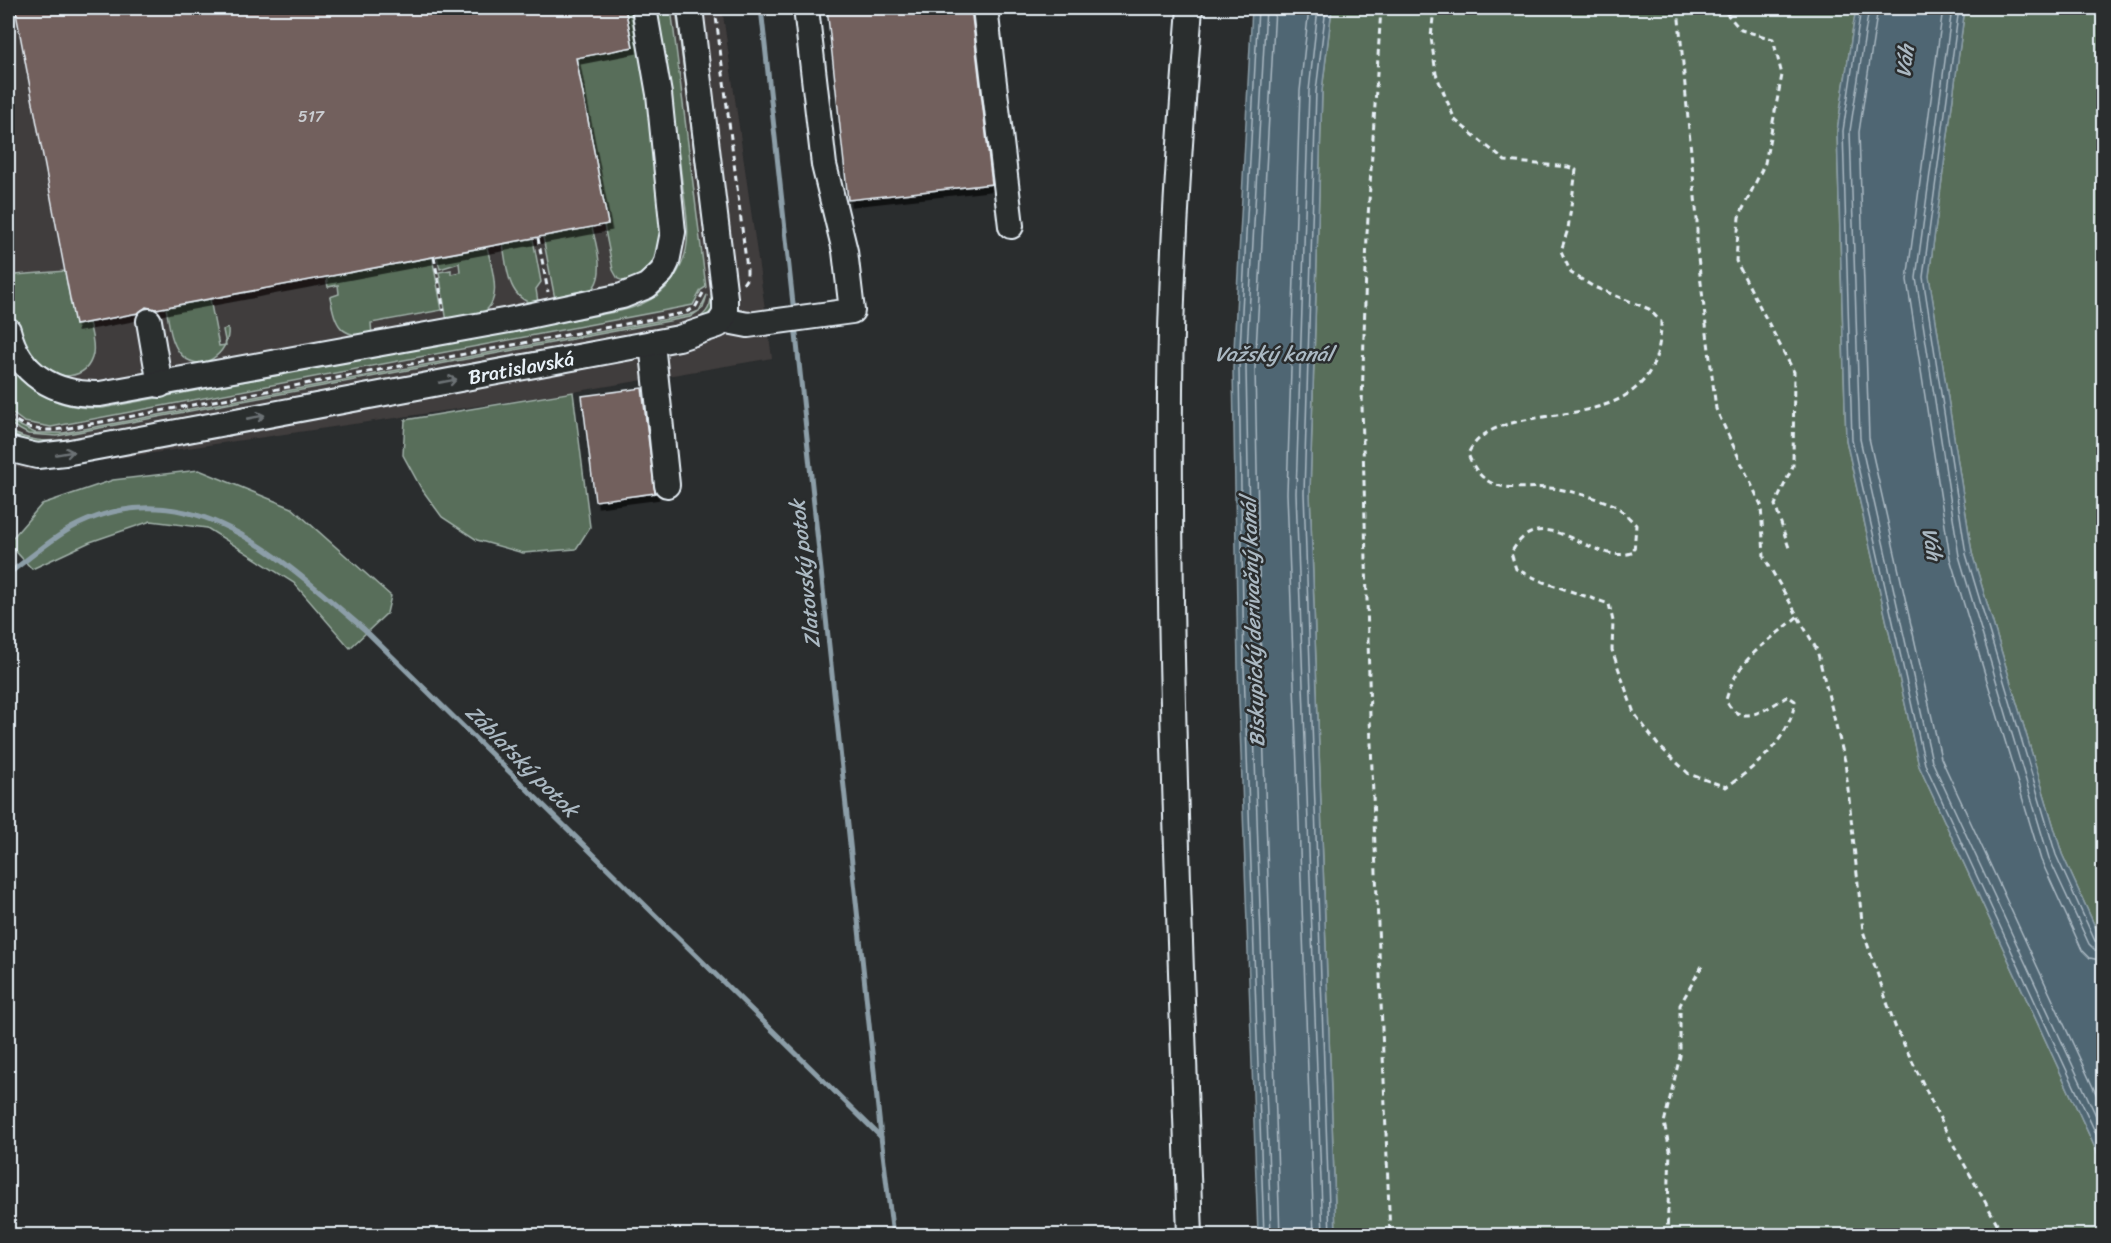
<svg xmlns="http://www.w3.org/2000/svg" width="2111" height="1243" viewBox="0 0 2111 1243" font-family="Sriracha,sans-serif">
	<defs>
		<filter id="shadow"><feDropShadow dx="3.5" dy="6" stdDeviation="0" flood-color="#0009"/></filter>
	</defs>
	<rect width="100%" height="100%" fill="#2a2d2e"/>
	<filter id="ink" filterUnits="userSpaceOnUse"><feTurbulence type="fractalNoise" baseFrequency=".0167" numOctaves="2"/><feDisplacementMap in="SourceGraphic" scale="12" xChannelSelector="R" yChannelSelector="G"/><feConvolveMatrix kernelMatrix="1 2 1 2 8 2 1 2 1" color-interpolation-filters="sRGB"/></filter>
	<g filter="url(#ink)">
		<path fill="#403c3c" d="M 8,8 L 722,8 L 772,358 L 573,392 L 30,471 L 8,464 Z"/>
		<g fill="#596e5a" stroke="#a0b0a9" stroke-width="1.5">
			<path d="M 567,8 L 586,8 L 596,54 L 633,47 L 625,8 L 634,8 L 647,71 L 662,242 C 654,262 648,272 627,282 L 618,279 L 613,270 L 604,225 L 608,224 Z"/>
			<path d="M 656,8 L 671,8 L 706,287 L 701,290 L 693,305 L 51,427 L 24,422 L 8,410 L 8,356 C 29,394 60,410 103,408 L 620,311 C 648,305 671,290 682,263 C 693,238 685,207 682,181 C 675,123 666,65 656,8 Z"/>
			<path d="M 676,8 L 679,8 L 714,286 L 711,286 Z"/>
			<path d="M 1332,8 L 1856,8 L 1837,131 L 1846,440 L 1919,766 L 2103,1165 L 2103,1235 L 1336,1235 L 1310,492 L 1322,91 Z"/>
			<path d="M 1965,8 L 2103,8 L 2103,944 L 2062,854 L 1972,553 L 1929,276 Z"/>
			<path d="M 592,227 C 596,245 608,280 588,292 C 580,297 565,297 555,299 L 543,237 Z"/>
			<path d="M 533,239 L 541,282 L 536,289 L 538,302 L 534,304 C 507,298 507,267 503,244 Z"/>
			<path d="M 487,247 C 491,266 505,303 480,314 C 471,318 458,319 447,322 L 439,272 L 451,270 L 451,274 L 460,272 L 459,263 L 440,269 L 437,257 Z"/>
			<path d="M 432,257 L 442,310 L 371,323 L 372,336 C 340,337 336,327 330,297 L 339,294 L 338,285 L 328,287 L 326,277 Z"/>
			<path d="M 65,271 L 75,324 L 89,322 C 91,332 95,344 93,354 C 87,382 55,380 38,365 C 21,350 8,306 8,284 L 15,275 Z"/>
			<path d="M 715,293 L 712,310 L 701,322 L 47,445 L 34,444 L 8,433 L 8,430 C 28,442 47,442 70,439 L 691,323 C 703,317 712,309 711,294 Z"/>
			<path d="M 707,295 L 703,308 L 690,317 L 57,436 L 28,434 L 8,423 L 8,420 L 35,433 L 63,433 L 689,315 L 699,311 Z"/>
			<path d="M 210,299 L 219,346 L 226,345 L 223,330 L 228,328 C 231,354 198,377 179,352 C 170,340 169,322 166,308 Z"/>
			<path d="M 573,392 L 590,527 L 576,549 L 523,553 L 477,540 L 442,517 L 421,488 L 403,455 L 405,420 Z"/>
			<path d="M 199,470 L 292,508 L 391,596 L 387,613 L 350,648 L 294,583 L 207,528 L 151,521 L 90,542 L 32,569 L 8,543 L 42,504 L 113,480 Z"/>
		</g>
		<g fill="#4f6673" stroke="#8c9ea8" stroke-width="1.5">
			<path d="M 1252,8 L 1332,8 L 1322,91 L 1310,492 L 1336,1235 L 1258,1235 L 1238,669 L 1233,368 Z"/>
			<path d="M 1856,8 L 1965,8 L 1929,276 L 1972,553 L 2062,854 L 2103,944 L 2103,1165 L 1919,766 L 1846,440 L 1837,131 Z"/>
		</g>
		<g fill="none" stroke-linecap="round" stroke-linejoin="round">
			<g stroke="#abb9c3" stroke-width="1.5">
				<path d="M 1258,8 L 1239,368 L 1244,669 L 1264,1236"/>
				<path d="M 1266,8 L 1246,368 L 1252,669 L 1271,1236"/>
				<path d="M 1275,8 L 1255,368 L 1261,669 L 1280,1236"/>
				<path d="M 1309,8 L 1300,91 L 1287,493 L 1314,1236"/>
				<path d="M 1318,8 L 1309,91 L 1296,493 L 1323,1236"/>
				<path d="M 1326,8 L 1316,91 L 1304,493 L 1330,1236"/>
				<path d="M 1861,8 L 1843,131 L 1852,440 L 1925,764 L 2104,1151"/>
				<path d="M 1869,8 L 1850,131 L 1860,439 L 1932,761 L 2104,1133"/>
				<path d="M 1878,8 L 1859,132 L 1869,438 L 1941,758 L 2104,1111"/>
				<path d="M 1943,8 L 1907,280 L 1950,558 L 2041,860 L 2082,950 L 2090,958 L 2104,961"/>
				<path d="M 1952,8 L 1916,278 L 1959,556 L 2049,858 L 2089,944 L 2095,950 L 2104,952"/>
				<path d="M 1959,8 L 1923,277 L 1966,554 L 2056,855 L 2095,941 L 2104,945"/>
			</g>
			<g stroke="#8c9ea8" stroke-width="5">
				<path d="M 761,8 L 794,313"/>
				<path d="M 795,325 L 881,1137"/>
				<path d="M 8,574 C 29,559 55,535 79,524 C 194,470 283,561 364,629 L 881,1137 L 893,1236"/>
			</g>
		</g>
		<g fill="#72605d" stroke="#e8f1f8" stroke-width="1.5" filter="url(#shadow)">
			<path d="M 15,8 L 625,8 L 633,47 L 576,58 L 608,224 L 156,309 L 146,307 L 138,313 L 75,325 Z"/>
			<path d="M 827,8 L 971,8 L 992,184 L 848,200 Z"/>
			<path d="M 642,388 L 655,493 L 595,501 L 582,396 Z"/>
		</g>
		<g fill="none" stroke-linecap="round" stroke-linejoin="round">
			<g stroke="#e8f1f8" stroke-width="28">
				<g id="minor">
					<path d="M 985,8 L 1011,226"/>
					<path d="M 722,320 L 748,325 L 852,311 L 845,251 L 824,165 L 806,8"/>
					<path d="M 149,321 L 160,385"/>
					<path d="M 8,330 C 19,375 55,395 100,394 L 509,320 L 622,296 L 647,286 L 662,272 L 667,262 L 673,232 L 659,94 L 644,8"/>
					<path d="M 652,343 L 667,485"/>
					<path id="s1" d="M 8,449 L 37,456 L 65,453 L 679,338 L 718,325 L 725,314 L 725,298 L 690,8"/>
					<path d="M 1190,1236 C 1181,954 1168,672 1170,390 C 1171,262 1180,135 1190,8"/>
				</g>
			</g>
			<g stroke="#e8f1f8" stroke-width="3" stroke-dasharray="6 4.5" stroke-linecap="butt">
				<path d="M 715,8 L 747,269 L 747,278 L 743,284"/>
				<path d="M 1381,8 L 1367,234 L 1362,404 L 1370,717 L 1390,1236"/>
				<path d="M 1434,8 L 1431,37 L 1436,74 L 1455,120 L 1505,161 L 1568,167 L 1576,170 L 1568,229 L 1561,251 L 1571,273 L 1594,287 L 1649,309 L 1661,322 C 1661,454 1498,386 1468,454 C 1486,501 1519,483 1558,489 C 1571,491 1605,500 1616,506 C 1623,511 1630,519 1636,525 L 1634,552 C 1593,569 1543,495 1511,553 L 1516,569 L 1543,582 L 1609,604 L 1613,621 L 1612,650 L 1634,713 L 1658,745 L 1689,774 L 1726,787 C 1756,767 1790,739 1795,701 L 1788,696 C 1768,708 1740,730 1726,700 C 1738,656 1766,645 1798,616"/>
				<path d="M 1678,8 L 1697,219 L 1697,249 L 1716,409 L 1761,505 L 1764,557 L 1817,650 L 1845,761 L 1863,931 L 1895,1026 L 1947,1133 L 2004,1236"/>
				<path d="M 1738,8 L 1727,14 L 1741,30 L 1773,39 L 1782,75 L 1765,163 L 1739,217 L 1736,261 L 1794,372 L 1793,466 L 1775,505 L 1790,551"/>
				<path d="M 538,238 L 548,292"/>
				<path d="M 434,257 L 444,311"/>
				<path d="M 8,415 C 26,431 46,432 69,428 L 684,313 L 695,308 L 703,293"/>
				<path d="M 2101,633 L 2104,667"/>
				<path d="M 1667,1236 L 1670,1150 L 1664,1123 L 1680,1056 L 1680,1005 L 1702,966"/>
			</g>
			<use href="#minor" stroke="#2a2d2e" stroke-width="24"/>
		</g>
		<defs><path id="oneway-shaft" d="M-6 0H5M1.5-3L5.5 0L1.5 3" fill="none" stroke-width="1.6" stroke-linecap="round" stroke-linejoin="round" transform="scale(1.5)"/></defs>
		<g stroke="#6c7275">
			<use href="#oneway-shaft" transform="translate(448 381) rotate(-11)"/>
			<use href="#oneway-shaft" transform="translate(256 417) rotate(-11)"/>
			<use href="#oneway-shaft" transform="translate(65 453) rotate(-10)"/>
		</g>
	</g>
	<g text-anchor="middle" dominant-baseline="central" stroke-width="5" stroke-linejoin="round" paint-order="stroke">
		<g font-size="16" fill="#cacdd1">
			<text x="311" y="116">517</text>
		</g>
		<g font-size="20" fill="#e8f1f8" stroke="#2a2d2e">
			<text stroke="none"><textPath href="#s1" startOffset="522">Bratislavská</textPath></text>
		</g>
		<g font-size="21" font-style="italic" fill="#abb9c3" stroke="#2a2d2e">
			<text transform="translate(1905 61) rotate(-83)">Váh</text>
			<text x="1274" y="354">Važský kanál</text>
			<text transform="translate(1932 544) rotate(80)">Váh</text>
			<text transform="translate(805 574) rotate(-96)">Zlatovský potok</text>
			<text transform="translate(1253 622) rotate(-92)">Biskupický derivačný kanál</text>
			<text transform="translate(522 761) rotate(45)">Záblatský potok</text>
		</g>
	</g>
	<rect width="2111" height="1243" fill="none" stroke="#2a2d2e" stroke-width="30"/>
	<rect x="15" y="15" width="2081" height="1213" fill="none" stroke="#e8f1f8" stroke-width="2" filter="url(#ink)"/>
</svg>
